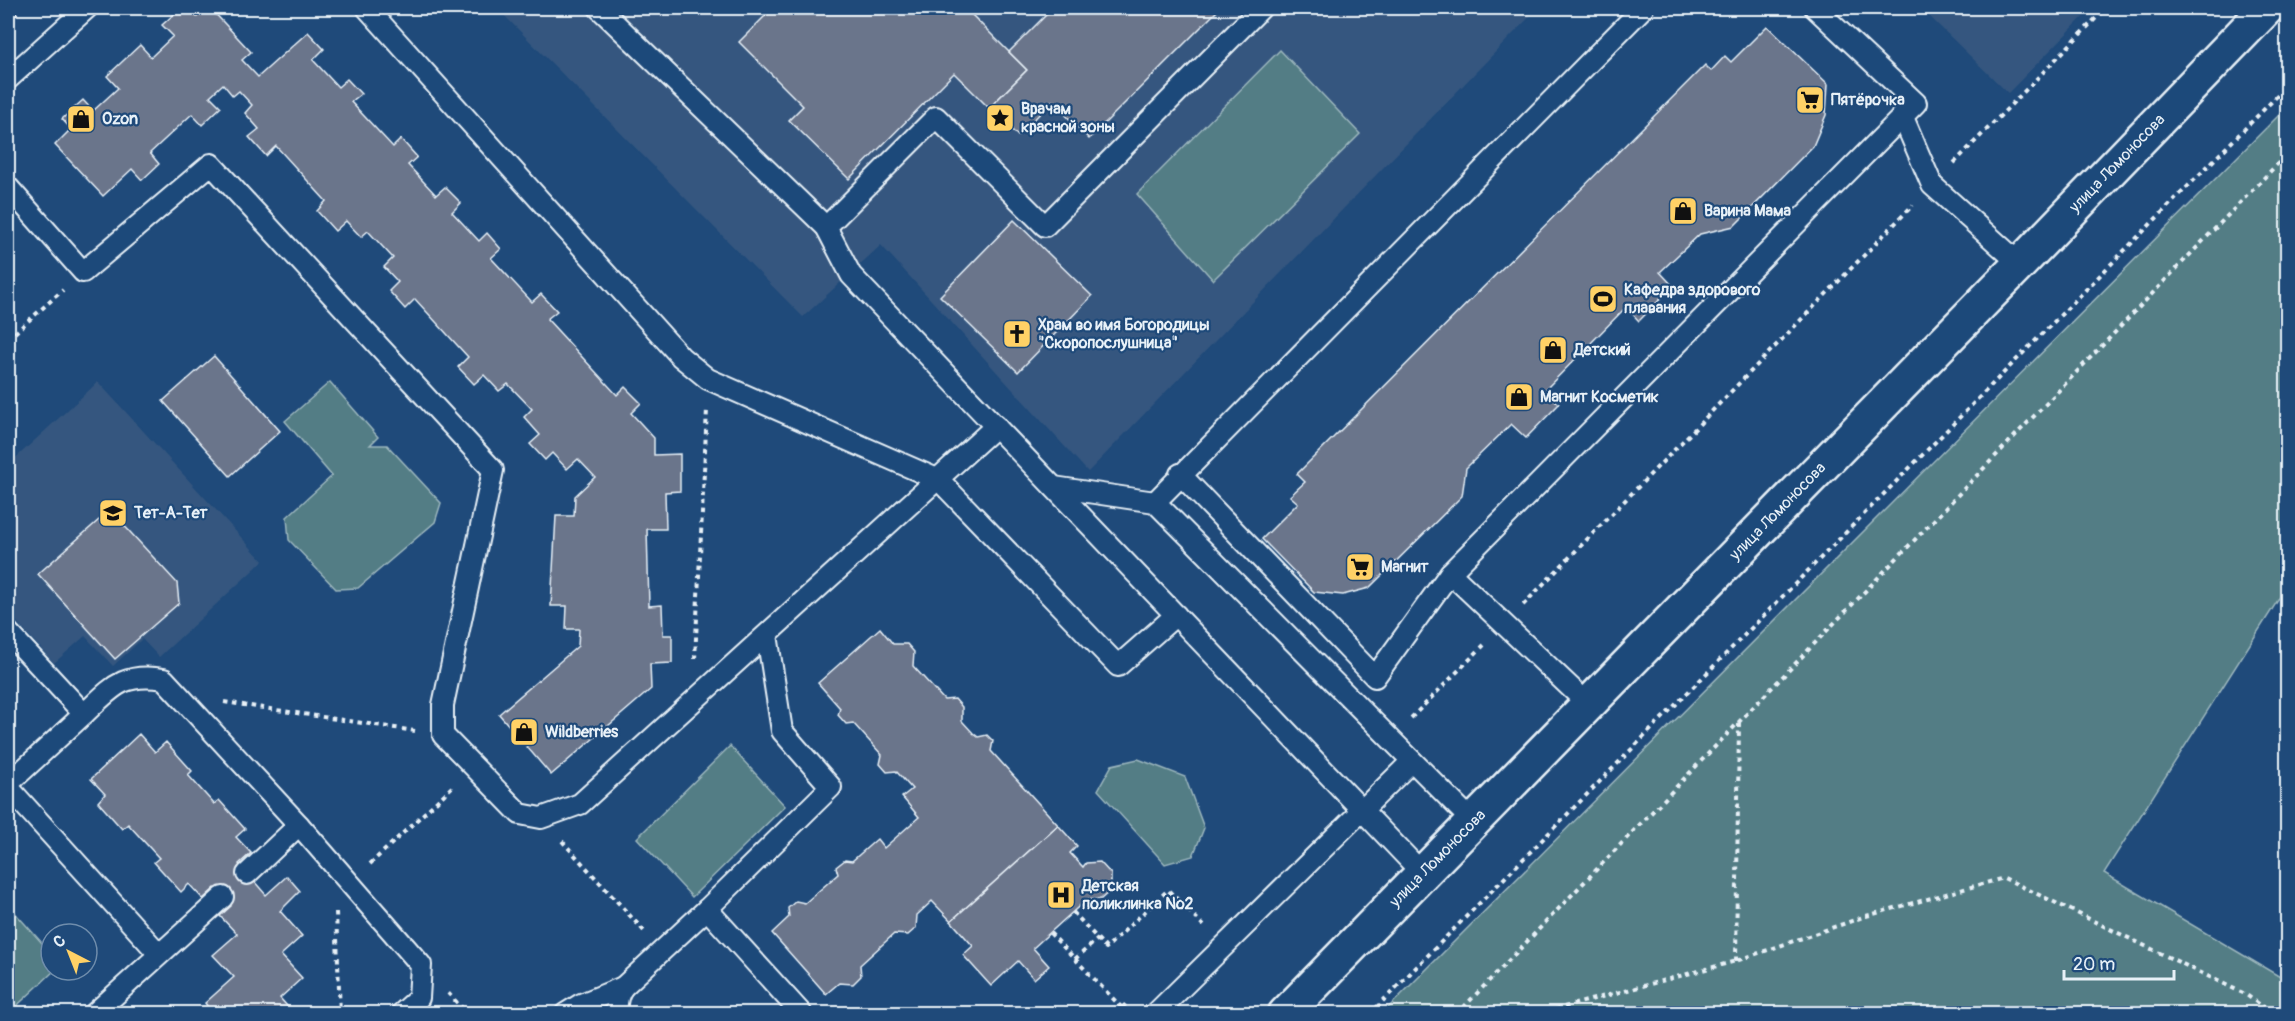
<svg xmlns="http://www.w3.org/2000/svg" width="2295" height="1021" viewBox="0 0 2295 1021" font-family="Pangolin,sans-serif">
	<rect width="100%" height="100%" fill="#1f4a7a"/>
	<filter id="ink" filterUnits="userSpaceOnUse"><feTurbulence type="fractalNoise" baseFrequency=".0167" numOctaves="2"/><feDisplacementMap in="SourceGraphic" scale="12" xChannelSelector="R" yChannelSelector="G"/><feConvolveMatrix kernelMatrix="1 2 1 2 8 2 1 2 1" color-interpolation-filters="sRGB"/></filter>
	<g filter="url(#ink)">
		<g fill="#36577f">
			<path d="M 497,8 L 1538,8 L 1088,472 L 881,245 L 803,317 Z"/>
			<path d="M 1921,8 L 2092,8 L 2008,93 Z"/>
			<path d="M 98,382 L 263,561 L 159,657 L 142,639 L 113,666 L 85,636 L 54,663 L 8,612 L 8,465 Z"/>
		</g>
		<g fill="#527d85" stroke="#9db7be" stroke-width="1.5">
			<path d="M 1280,50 L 1360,134 L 1213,280 L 1137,194 Z"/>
			<path d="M 2287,107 L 2287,586 L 2104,873 L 2287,981 L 2287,1013 L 1383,1013 Z"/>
			<path d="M 330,382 L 378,437 L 370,445 L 387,445 L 441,503 L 435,522 L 358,588 L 336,589 L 289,540 L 287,517 L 332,476 L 285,421 Z"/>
			<path d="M 730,746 L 785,806 L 692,897 L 637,838 Z"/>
			<path d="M 1138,759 L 1185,777 L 1204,828 L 1193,856 L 1165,864 L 1098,790 L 1112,765 Z"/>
			<path d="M 8,905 L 51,953 L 51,970 L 55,970 L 8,1014 Z"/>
		</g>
		<g fill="#6b748b" stroke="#e8f1f8" stroke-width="1.5">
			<path d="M 8,8 L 11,8 L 17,14 L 8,22 Z"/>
			<path d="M 181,8 L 188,8 L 197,17 L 207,8 L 210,8 L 251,52 L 242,60 L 258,77 L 308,32 L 324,49 L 313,60 L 338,87 L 347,79 L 361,94 L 351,102 L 393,147 L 401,139 L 417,157 L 408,165 L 436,195 L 445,187 L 461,203 L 452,212 L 479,241 L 487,233 L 501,249 L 491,258 L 532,302 L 541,294 L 557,311 L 547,319 L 617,395 L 625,387 L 641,403 L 631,413 L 654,438 L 654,455 L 680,454 L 680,491 L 665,492 L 666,529 L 647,529 L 649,606 L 662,605 L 663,635 L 672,635 L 672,663 L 650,664 L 651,689 L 551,775 L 499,714 L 578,646 L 579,629 L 566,629 L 567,606 L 551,606 L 556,516 L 574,516 L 575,496 L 595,477 L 578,459 L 567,469 L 552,453 L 545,460 L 530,444 L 540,435 L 524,417 L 532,409 L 508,384 L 499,391 L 484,375 L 474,384 L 458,367 L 468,357 L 415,299 L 405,309 L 389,291 L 398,282 L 384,267 L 393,258 L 368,231 L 361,237 L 346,221 L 335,231 L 317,211 L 326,201 L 276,146 L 266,156 L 249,137 L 259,129 L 245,113 L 252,105 L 239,91 L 233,96 L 223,84 L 210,96 L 221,107 L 202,125 L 192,114 L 150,153 L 159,164 L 142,180 L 132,169 L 103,196 L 55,145 L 71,129 L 62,119 L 83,100 L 93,111 L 118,88 L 107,76 L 140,45 L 151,57 L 173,36 L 162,25 Z"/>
			<path d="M 773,8 L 965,8 L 1027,70 L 989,108 L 954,73 L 849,179 L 789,120 L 803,106 L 739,42 Z"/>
			<path d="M 1053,8 L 1220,8 L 1089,139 L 1052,101 L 1018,136 L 989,108 L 1027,70 L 1009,52 Z"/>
			<path d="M 1767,26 L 1828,84 L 1826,115 L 1813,146 L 1734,226 L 1700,234 L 1660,272 L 1673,286 L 1639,321 L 1626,307 L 1545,390 L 1559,404 L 1526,438 L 1511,424 L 1466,468 L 1462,496 L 1369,588 L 1343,595 L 1314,592 L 1262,539 L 1298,503 L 1290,496 L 1305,482 L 1297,474 L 1705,65 L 1711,71 L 1725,56 L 1731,62 Z"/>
			<path d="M 1014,220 L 1092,296 L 1018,372 L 940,296 Z"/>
			<path d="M 214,356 L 280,431 L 230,476 L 163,401 Z"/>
			<path d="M 99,520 L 119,520 L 177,583 L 179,603 L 115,659 L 38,574 Z"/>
			<path d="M 880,628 L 893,644 L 907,644 L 914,652 L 913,666 L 944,700 L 955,699 L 962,707 L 962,721 L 973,733 L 978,737 L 987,735 L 993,741 L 991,751 L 1058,825 L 951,921 L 932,901 L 917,915 L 916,928 L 908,935 L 894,934 L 860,965 L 861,976 L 853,984 L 839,983 L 826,994 L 772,933 L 789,917 L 788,908 L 796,901 L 805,903 L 838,874 L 836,867 L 845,860 L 852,861 L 877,839 L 884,848 L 919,817 L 902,797 L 912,789 L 896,771 L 887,772 L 880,764 L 882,755 L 853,723 L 846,724 L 838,715 L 840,708 L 818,683 Z"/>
			<path d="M 139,734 L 155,752 L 166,742 L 192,771 L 188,775 L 214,804 L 219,800 L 245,829 L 236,837 L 251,853 L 239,864 L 266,895 L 287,876 L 300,891 L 280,911 L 302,936 L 281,955 L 302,978 L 280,998 L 294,1014 L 213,1014 L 205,1003 L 234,977 L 213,955 L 237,934 L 220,916 L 231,906 L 215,888 L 203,899 L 189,884 L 181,892 L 154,862 L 159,858 L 128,824 L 122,829 L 98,802 L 105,794 L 91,779 Z"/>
			<path d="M 1058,825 L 1077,846 L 1070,853 L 1083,867 L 1086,863 L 1100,862 L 1111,874 L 1111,890 L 1101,899 L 1086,900 L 1033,948 L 1049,966 L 1034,979 L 1018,961 L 991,986 L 963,955 L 973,946 L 951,921 Z"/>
		</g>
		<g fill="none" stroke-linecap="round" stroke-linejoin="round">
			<g stroke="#e8f1f8" stroke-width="24">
				<g id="service">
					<path d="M 367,8 L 681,357 L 708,379 L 939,480 L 1118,666 L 1176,615"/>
					<path d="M 599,8 L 826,227 L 851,275 L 1423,874"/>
					<path d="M 8,79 L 87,8"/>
					<path d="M 1902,115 L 1932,185 L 2020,264"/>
					<path d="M 8,187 L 83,272 L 211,164 L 493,470 L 443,705 L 443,735 L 520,814 L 541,818 L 580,804 L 996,426"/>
					<path d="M 826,227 L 936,117 L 1045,226 L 1261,8"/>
					<path d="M 1180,474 L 1375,677 L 1450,573 L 1916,103 L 1815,8"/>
					<path d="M 1054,487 L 1155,502 L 1474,823"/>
					<path d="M 1155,502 L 1643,8"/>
					<path d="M 1450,573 L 1589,705"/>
					<path d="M 8,632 L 84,714 L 8,784"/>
					<path d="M 84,714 C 112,688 122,672 164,679 L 299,825"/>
					<path d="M 8,787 L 159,954"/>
					<path d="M 247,874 L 299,825 L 421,965 L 419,998 L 401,1014"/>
					<path d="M 707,909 L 802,1014"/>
					<path d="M 94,1014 L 223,897"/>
					<path d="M 565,1014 L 581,1004 L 623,987"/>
					<path d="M 617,1014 C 616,1003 617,995 623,987 L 707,909 L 831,787 L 782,731 L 767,635"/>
					<path d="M 1155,1014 L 1412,761"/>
				</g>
			</g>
			<g stroke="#e8f1f8" stroke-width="38">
				<g id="secondary">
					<path id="s1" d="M 1285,1014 L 2020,264 L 2267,8"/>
				</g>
			</g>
			<g stroke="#e8f1f8" stroke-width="4" stroke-dasharray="4.5 4.5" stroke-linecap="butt">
				<path d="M 1954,163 L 2106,8"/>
				<path d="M 8,339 L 63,290"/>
				<path d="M 1523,605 L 1913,205"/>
				<path d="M 695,659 L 707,409"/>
				<path d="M 224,702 L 415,731"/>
				<path d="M 1411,718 L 1484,645"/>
				<path d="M 562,841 L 644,931"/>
				<path d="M 370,864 L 454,785"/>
				<path d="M 336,912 L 340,1014"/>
				<path d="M 1073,912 L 1106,948 L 1168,890 L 1204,926"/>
				<path d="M 1050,933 L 1122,1008"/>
				<path d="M 1075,959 L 1098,939"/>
				<path d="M 1736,961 L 1739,722"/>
				<path d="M 448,993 L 468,1014"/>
				<path d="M 1116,1014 L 1128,1002"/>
				<path d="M 1370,1014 L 2288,85"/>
				<path d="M 1457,1014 L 2288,153"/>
				<path d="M 1538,1014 L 1736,961 L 1866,916 L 2004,878 L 2245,994 L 2273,1014"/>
			</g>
			<use href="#service" stroke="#1f4a7a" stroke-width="20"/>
			<use href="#secondary" stroke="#1f4a7a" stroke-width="33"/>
		</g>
	</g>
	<defs>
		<g id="supermarket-square" transform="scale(1.5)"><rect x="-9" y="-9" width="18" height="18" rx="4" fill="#ffd166" stroke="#1f4a7a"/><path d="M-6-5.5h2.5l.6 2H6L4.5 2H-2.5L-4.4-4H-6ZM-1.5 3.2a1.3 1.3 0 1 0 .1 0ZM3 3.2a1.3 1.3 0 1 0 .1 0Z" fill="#111"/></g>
		<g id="sight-square" transform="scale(1.5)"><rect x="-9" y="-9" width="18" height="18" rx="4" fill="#ffd166" stroke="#1f4a7a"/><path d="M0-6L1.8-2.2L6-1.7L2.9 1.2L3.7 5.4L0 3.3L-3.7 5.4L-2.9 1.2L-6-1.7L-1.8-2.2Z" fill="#111"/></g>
		<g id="shop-square" transform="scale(1.5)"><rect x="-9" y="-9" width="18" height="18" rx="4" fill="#ffd166" stroke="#1f4a7a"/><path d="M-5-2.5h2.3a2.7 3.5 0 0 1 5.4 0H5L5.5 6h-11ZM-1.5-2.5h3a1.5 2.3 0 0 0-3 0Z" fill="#111"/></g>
		<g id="stadium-square" transform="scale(1.5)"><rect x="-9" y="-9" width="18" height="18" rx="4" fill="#ffd166" stroke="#1f4a7a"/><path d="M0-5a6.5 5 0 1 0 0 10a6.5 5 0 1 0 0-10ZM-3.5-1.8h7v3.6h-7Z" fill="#111"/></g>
		<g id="church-square" transform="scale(1.5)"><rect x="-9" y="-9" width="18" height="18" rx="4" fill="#ffd166" stroke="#1f4a7a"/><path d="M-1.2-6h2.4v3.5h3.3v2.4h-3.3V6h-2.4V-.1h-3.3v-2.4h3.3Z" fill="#111"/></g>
		<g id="school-square" transform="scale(1.5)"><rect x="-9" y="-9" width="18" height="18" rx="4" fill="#ffd166" stroke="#1f4a7a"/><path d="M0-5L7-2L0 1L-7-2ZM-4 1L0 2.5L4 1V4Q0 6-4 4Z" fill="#111"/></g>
		<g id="hospital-square" transform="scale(1.5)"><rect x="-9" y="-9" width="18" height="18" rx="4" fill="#ffd166" stroke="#1f4a7a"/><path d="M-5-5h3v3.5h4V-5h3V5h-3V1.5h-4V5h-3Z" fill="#111"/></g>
	</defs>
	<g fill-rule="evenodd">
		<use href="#supermarket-square" x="1810" y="100"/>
		<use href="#sight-square" x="1000" y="118"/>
		<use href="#shop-square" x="81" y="119"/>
		<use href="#shop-square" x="1683" y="211"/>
		<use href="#stadium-square" x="1603" y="299"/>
		<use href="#church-square" x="1017" y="334"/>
		<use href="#shop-square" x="1553" y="350"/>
		<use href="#shop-square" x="1519" y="397"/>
		<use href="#school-square" x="113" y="513"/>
		<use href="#supermarket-square" x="1360" y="567"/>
		<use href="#shop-square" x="524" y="732"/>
		<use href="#hospital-square" x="1061" y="895"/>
	</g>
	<g text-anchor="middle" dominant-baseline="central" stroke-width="4.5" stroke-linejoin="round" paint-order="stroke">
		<g font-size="16" font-weight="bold" fill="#e8f1f8" stroke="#1f4a7a" text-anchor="start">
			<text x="1831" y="100">Пятёрочка</text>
			<text x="1021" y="109">Врачам<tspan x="1021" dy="18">красной зоны</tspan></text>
			<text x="102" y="119">Ozon</text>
			<text x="1704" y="211">Варина Мама</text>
			<text x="1624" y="290">Кафедра здорового<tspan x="1624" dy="18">плавания</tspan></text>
			<text x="1038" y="325">Храм во имя Богородицы<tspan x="1038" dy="18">"Скоропослушница"</tspan></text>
			<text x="1574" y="350">Детский</text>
			<text x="1540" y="397">Магнит Косметик</text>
			<text x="134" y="513">Тет-А-Тет</text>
			<text x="1381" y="567">Магнит</text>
			<text x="545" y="732">Wildberries</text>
			<text x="1082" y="886">Детская<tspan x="1082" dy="18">поликлинка №2</tspan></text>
		</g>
		<g font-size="16" fill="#e8f1f8" stroke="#1f4a7a">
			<text stroke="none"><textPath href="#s1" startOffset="1190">улица Ломоносова</textPath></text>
			<text stroke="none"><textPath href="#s1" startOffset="704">улица Ломоносова</textPath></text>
			<text stroke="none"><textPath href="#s1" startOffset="218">улица Ломоносова</textPath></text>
		</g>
	</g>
	<rect width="2295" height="1021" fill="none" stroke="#1f4a7a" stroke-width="30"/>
	<rect x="15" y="15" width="2265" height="991" fill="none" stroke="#e8f1f8" stroke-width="2" filter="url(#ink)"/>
	<g transform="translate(69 952) rotate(318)"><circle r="28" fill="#1f4a7a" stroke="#6f8dac" stroke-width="1.5"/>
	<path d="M0-4.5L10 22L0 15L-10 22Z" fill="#ffd166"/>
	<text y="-9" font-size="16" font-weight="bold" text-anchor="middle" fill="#e8f1f8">С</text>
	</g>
	<path d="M2064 970v9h110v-9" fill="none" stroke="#e8f1f8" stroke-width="3"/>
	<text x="2073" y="970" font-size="18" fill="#e8f1f8" stroke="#1f4a7a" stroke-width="4.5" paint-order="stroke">20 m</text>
</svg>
